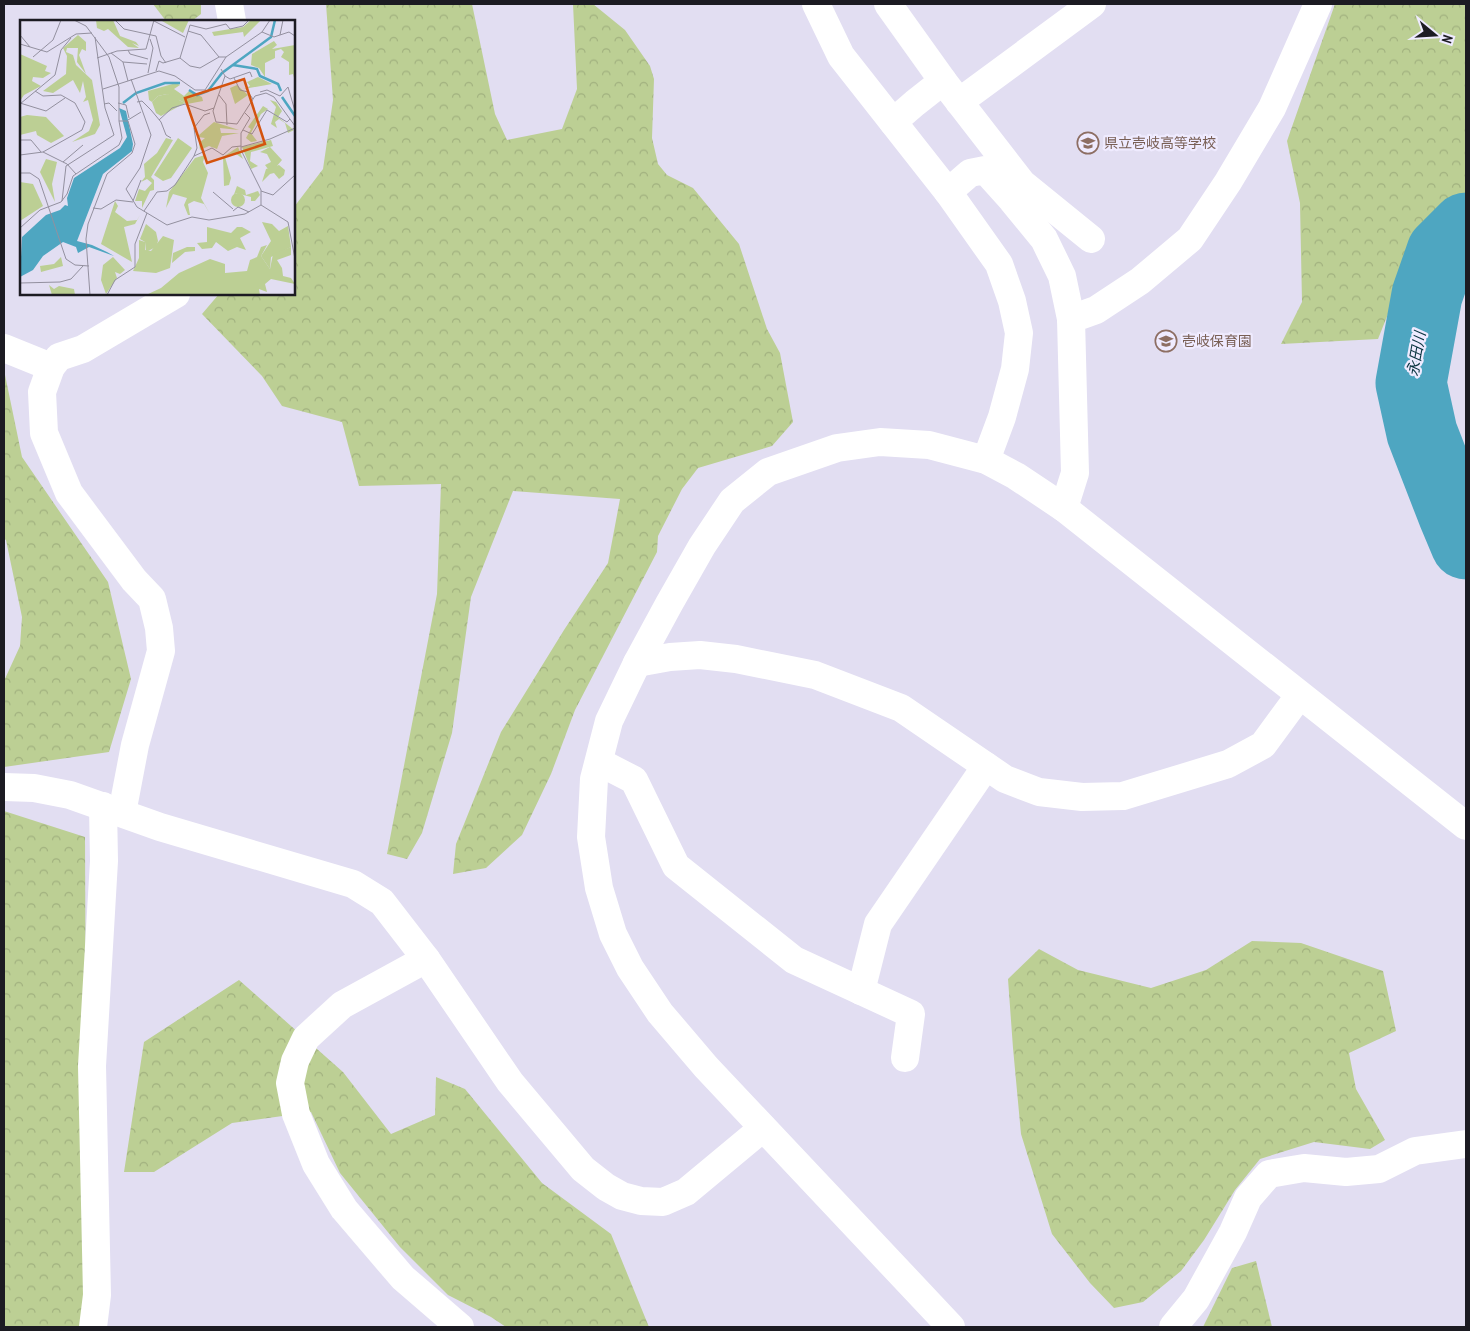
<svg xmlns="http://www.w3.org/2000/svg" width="1470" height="1331" viewBox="0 0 1470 1331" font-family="'PT Sans Narrow','Noto Sans JP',sans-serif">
	<defs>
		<pattern id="forest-crowns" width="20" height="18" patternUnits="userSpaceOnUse" patternTransform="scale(1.25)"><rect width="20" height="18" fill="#bccf94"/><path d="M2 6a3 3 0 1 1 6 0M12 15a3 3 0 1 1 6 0" fill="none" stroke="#a1b17f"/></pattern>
	</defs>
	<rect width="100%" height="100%" fill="#e2def2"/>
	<g fill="url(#forest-crowns)">
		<path d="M 153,4 L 201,4 L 201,14 L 192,21 L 166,21 Z"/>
		<path d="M 326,4 L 472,4 L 495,114 L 507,140 L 562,129 L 577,89 L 573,4 L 593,4 L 625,30 L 650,66 L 654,79 L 652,138 L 658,164 L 667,175 L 693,188 L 739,244 L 767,329 L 780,353 L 793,422 L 772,446 L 698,468 L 682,489 L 658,536 L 657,552 L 575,710 L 551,774 L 522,835 L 486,868 L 453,874 L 456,844 L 501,732 L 564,630 L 608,563 L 620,499 L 513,491 L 471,597 L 452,733 L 422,833 L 407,859 L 387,854 L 437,594 L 441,484 L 359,486 L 342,422 L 282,406 L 262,376 L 202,314 L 219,294 L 294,294 L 294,207 L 323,169 L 333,100 Z"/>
		<path d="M 1335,4 L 1466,4 L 1466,205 L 1438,226 L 1390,309 L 1378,339 L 1281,344 L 1302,302 L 1300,203 L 1287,141 Z"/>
		<path d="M 4,370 L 22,457 L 108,582 L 131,679 L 109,752 L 4,767 L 4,681 L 20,646 L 22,617 L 6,540 L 4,539 Z"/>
		<path d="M 4,811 L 85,837 L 87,1327 L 4,1327 Z"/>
		<path d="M 1252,941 L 1301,943 L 1383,971 L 1396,1031 L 1349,1053 L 1356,1089 L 1385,1140 L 1370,1149 L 1314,1142 L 1260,1159 L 1235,1190 L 1204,1240 L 1181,1271 L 1143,1302 L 1114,1308 L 1090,1283 L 1052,1234 L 1021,1134 L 1013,1048 L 1008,979 L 1039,949 L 1078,970 L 1151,988 L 1206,970 Z"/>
		<path d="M 239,980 L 343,1072 L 391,1134 L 435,1115 L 436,1077 L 465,1089 L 542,1183 L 611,1234 L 649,1327 L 506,1327 L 491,1317 L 448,1295 L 400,1247 L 340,1173 L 311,1112 L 232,1123 L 154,1172 L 124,1172 L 144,1042 Z"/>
		<path d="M 1256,1261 L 1272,1327 L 1203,1327 L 1232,1268 Z"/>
	</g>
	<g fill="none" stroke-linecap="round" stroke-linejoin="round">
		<path stroke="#4ea6c1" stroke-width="71" d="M 1466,228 L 1442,252 L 1427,295 L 1411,383 L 1422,433 L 1453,513 L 1466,544"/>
		<g stroke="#fff" stroke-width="28">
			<path d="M 229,4 L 232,21"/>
			<path d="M 816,4 L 841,56 L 948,192 L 999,264 L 1012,301 L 1019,333 L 1015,369 L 1002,417 L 986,460"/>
			<path d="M 888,4 L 943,81 L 915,103 L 893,122"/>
			<path d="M 943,81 L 1022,183 L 1091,239"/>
			<path d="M 959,102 L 1092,4"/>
			<path d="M 948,192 L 970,173 L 985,170 L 1012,200 L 1044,239 L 1062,276 L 1071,319"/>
			<path d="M 4,348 L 51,367"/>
			<path d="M 1064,508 L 1075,473 L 1071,319 L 1096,310 L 1140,281 L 1190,239 L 1228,182 L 1272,108 L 1318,4"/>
			<path d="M 637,663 L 670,657 L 700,655 L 736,659 L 815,675 L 901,708 L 1005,779 L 1039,792 L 1082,797 L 1123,796 L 1228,764 L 1263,745 L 1299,696"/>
			<path d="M 599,762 L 634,780 L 676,866 L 794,960 L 911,1014 L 905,1058"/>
			<path d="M 4,787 L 34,788 L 70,795 L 160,827 L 353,884 L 382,902 L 426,959 L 510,1082 L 583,1169 L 606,1187 L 622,1196 L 641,1201 L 663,1202 L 686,1192 L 763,1128"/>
			<path d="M 122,813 L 135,745 L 161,651 L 159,628 L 152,599 L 134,580 L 69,493 L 44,433 L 42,392 L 51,367 L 59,357 L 83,349 L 176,294"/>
			<path d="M 426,959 L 342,1005 L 306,1038 L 295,1061 L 290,1083 L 296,1114 L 316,1164 L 344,1209 L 403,1278 L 460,1327"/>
			<path d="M 861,991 L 878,924 L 986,766"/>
			<path d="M 93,1327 L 97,1295 L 92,1066 L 104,861 L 103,806"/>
			<path d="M 951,1327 L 706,1067 L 660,1013 L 630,968 L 613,934 L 599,888 L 591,837 L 594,779 L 609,721 L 637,663 L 669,604 L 702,546 L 732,501 L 768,472 L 837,448 L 880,442 L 929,445 L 986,460 L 1016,476 L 1064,508 L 1466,826"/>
			<path d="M 1173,1327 L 1196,1299 L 1233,1232 L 1248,1198 L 1269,1174 L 1304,1168 L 1346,1172 L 1379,1169 L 1415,1151 L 1466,1144"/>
		</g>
	</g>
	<defs>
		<g id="school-ring" transform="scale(1.125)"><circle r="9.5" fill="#efebff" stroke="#8d6e63" stroke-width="1.5"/><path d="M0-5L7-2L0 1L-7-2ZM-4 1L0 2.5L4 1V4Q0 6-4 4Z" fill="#8d6e63"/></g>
	</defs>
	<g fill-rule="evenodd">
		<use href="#school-ring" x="1088" y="143"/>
		<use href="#school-ring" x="1166" y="341"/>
	</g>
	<g text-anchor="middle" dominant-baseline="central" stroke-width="4.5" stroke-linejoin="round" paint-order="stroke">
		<g font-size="14" fill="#785e54" stroke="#efebff" text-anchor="start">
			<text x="1104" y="143">県立壱岐高等学校</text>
			<text x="1182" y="341">壱岐保育園</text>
		</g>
		<g font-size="15" font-style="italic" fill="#09333f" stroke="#efebff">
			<text transform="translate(1416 354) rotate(-80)">永田川</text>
		</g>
	</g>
	<g transform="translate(20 20)">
		<rect width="275" height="275" fill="#e2def2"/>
		<path d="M 250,127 L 262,140 L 256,147 L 248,149 L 245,145 L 251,142 L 247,134 L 240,132 ZM211 180a7 7 0 1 1 14 0a7 7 0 1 1-14 0ZM 242,202 L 252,204 L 259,211 L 268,206 L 271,227 L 251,237 L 250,249 L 241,236 L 251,221 Z" fill="#bccf94"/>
		<path d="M 76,0 L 93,0 L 100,16 L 116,22 L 119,26 L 112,23 L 119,28 L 108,27 L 88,9 L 84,11 L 77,8 ZM 231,0 L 241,0 L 224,17 L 223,12 L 194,16 L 192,12 L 223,7 ZM 58,15 L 66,22 L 66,31 L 62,29 L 59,35 L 66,54 L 57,42 L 58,28 L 47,28 L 46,32 L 53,35 L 56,45 L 72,60 L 80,105 L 75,114 L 52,122 L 69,111 L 73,100 L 68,80 L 63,82 L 66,77 L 63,61 L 60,73 L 53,60 L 33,73 L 23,71 L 46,54 L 47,36 L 43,28 ZM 254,21 L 257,25 L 252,29 L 275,25 L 275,61 L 273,54 L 269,55 L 269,42 L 261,37 L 264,32 L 261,29 L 255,31 L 255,38 L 245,43 L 245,57 L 239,48 L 231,45 L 232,34 ZM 0,34 L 27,46 L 25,51 L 31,53 L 23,58 L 13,57 L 12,61 L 21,66 L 4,75 L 0,81 ZM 238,57 L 252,64 L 224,69 L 230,66 L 227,62 ZM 156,63 L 160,65 L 154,69 L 164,76 L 169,71 L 182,77 L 183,81 L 167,84 L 147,74 L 138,76 L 132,82 L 129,80 L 128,71 ZM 217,65 L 228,75 L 215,84 L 210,68 ZM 250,80 L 256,82 L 262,91 L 258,97 L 274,110 L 268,113 L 265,103 L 259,99 L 255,102 L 257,108 L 251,104 L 256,87 ZM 243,86 L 248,89 L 241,94 L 231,113 L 237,121 L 231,122 L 226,118 L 231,109 L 228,107 ZM 7,95 L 26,97 L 44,116 L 31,123 L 17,115 L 16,111 L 0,115 L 0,97 ZM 194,102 L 219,110 L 200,108 L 201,113 L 219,113 L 202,116 L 197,129 L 189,126 L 180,130 L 179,123 L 185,118 L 178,117 L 179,115 ZM 146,118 L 153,120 L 131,157 L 134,160 L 134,170 L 130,171 L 122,188 L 122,181 L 115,181 L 119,169 L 125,171 L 132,163 L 127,159 L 121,162 L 125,157 L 124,144 L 137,133 ZM 251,120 L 253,126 L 231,132 L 230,141 L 238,146 L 231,149 L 222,127 ZM 218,127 L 223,139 L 215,133 L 205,137 L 211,158 L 209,165 L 204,166 L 203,137 ZM 185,135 L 183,142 L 188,153 L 181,178 L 190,194 L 184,184 L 174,181 L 168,184 L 170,195 L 168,195 L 164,185 L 167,178 L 153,174 L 146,188 L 149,172 L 175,138 ZM 26,139 L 37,142 L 32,164 L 35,182 L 20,152 ZM 259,145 L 265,150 L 264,155 L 259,159 L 254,153 L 250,154 L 242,162 L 246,149 ZM 0,162 L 13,164 L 23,186 L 0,201 ZM 217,166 L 225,170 L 226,175 L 238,171 L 240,175 L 235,181 L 231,181 L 231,177 L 216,173 L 212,180 ZM 95,181 L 98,186 L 95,192 L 107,201 L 117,200 L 120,195 L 115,204 L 104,207 L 112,242 L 81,224 ZM 187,207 L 211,213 L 217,207 L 222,207 L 231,212 L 220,218 L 226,230 L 217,227 L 208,231 L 196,222 L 192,228 L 182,229 L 177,223 L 187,222 ZM 143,216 L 154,220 L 150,248 L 136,253 L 113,251 L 119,238 L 119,220 L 125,222 L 125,230 L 131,231 ZM 247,225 L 241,236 L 250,249 L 253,234 L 271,227 L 271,235 L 257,240 L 262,248 L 263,256 L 271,258 L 275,264 L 251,259 L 245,264 L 247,272 L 239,269 L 240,275 L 126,275 L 141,268 L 159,253 L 190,239 L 205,244 L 205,253 L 227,251 L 230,240 L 237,237 L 241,227 ZM 41,237 L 43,246 L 21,252 L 20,246 L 34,244 ZM 93,237 L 105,250 L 100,254 L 95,252 L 97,258 L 86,274 L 81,260 L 83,245 ZM 29,265 L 34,269 L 39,266 L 54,269 L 55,275 L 32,275 Z" fill="#bccf94"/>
		<path d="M 147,74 L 158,76 L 159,80 L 165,83 L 141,96 L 136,93 L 132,82 L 138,76 Z" fill="#bccf94"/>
		<path d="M 126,204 L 136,212 L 138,221 L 136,227 L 126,232 L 125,222 L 120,219 ZM 167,227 L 175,227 L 175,231 L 165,232 L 152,243 L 153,233 Z" fill="#bccf94"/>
		<path d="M 169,0 L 163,13 L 142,1 ZM 158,118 L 172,128 L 151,158 L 143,161 L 134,155 Z" fill="#bccf94"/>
		<path d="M 99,88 L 106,91 L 113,124 L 112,131 L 83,154 L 57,221 L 72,225 L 87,232 L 94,236 L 69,227 L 58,233 L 56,227 L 43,222 L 23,236 L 13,250 L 0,257 L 2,217 L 26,195 L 40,190 L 45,185 L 48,186 L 47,178 L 54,158 L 100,128 L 107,117 Z" fill="#4ea6c1"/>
		<path fill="none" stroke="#4ea6c1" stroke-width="2.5" d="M 213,45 L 237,49 L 240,56 L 258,64 L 261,71M 169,70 L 177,75 L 188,71 L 202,53 L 251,17 L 255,0M 262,77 L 275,96M 103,83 L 116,73 L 145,63 L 160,63"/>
		<path fill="none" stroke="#93909f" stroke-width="1" d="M 54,0 L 66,6 L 89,37 L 99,67 L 99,101 L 108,101 L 115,124 L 112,133 L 87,154 L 68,204 L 66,219 L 70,275M 95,0 L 104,9 L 136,16 L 141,36 L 146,43M 134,1 L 165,17M 168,11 L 181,15 L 199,37M 242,12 L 254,17 L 269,12 L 275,16M 0,15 L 10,27M 260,15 L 263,0M 0,24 L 27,32 L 56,14 L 72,13M 108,30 L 110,34 L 128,39M 91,33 L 103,42 L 108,61M 13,37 L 33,20 L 41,0M 206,37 L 199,37 L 180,48 L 170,46 L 160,38 L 170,5 L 186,9 L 206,4 L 210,9 L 223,6 L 229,0M 77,38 L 97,31 L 126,29 L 134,0M 103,42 L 127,44M 201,49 L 205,56 L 193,91 L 196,102 L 217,104 L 235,76 L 246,73 L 254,77 L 275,106M 136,51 L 139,41 L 143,43 L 160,38M 128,53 L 133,28 L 130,19M 205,56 L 210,59 L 230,52 L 232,57M 214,58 L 220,70 L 228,72 L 233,79M 111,59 L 131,115 L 120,148 L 106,169 L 117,187 L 147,205 L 172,197 L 189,200 L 225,194 L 241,185M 83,69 L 139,51 L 155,56 L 175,70 L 185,70 L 206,37 L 242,12 L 250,0M 15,71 L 23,76 L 41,75 L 55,83 L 65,102 L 62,110 L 23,132M 240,72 L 247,70 L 260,76 L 268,67 L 275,91M 199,75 L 206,84 L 207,105M 117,82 L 122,81 L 131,90 L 141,102 L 146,115 L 151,118M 0,83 L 26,91 L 45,78M 98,83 L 106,85 L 109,98M 0,84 L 35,55 L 41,30 L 51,18M 84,84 L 89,83 L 97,91M 225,93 L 230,98 L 221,113 L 221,130 L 241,170 L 241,185M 108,100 L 121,92M 139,100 L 152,88 L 165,84 L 185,91 L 194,88M 223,110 L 232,114 L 247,90 L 267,102 L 270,99M 0,120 L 11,120 L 21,132M 221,127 L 250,119 L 275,108M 0,135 L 23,132 L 47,144 L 56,154M 174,136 L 177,128 L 174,108 L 184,95 L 190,93M 43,142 L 63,125M 0,153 L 10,153 L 19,159 L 46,239 L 55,245 L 69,246M 241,171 L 253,175 L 275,155M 193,172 L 213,189M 42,181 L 46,146 L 94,115 L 85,88 L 75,17M 113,181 L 121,160M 241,185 L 268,202 L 275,239M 73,188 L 81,189 L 96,180 L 113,182M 124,191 L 137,172 L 147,171 L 155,165 L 174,136 L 192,128 L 203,135 L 212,127 L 221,126M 213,191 L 218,187 L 229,192M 0,208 L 20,190 L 41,182 L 47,174 L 53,156 L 99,125 L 102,118 L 99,101M 0,263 L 40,262 L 51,259 L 63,246M 87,275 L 95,260 L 115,247 L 115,224 L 127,193"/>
		<path fill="#d4530e" fill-opacity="0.15" stroke="#d4530e" stroke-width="2.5" d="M 224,59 L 245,124 L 187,143 L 165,78 Z"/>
		<rect width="275" height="275" fill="none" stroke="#1c1b22" stroke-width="2.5"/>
	</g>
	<rect width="1470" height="1331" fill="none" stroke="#1c1b22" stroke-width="10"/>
	<g transform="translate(1435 35) rotate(108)" stroke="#efebff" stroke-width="4" paint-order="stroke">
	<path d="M0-4L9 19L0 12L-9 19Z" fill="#1c1b22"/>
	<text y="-8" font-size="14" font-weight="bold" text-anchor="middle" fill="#1c1b22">N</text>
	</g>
</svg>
